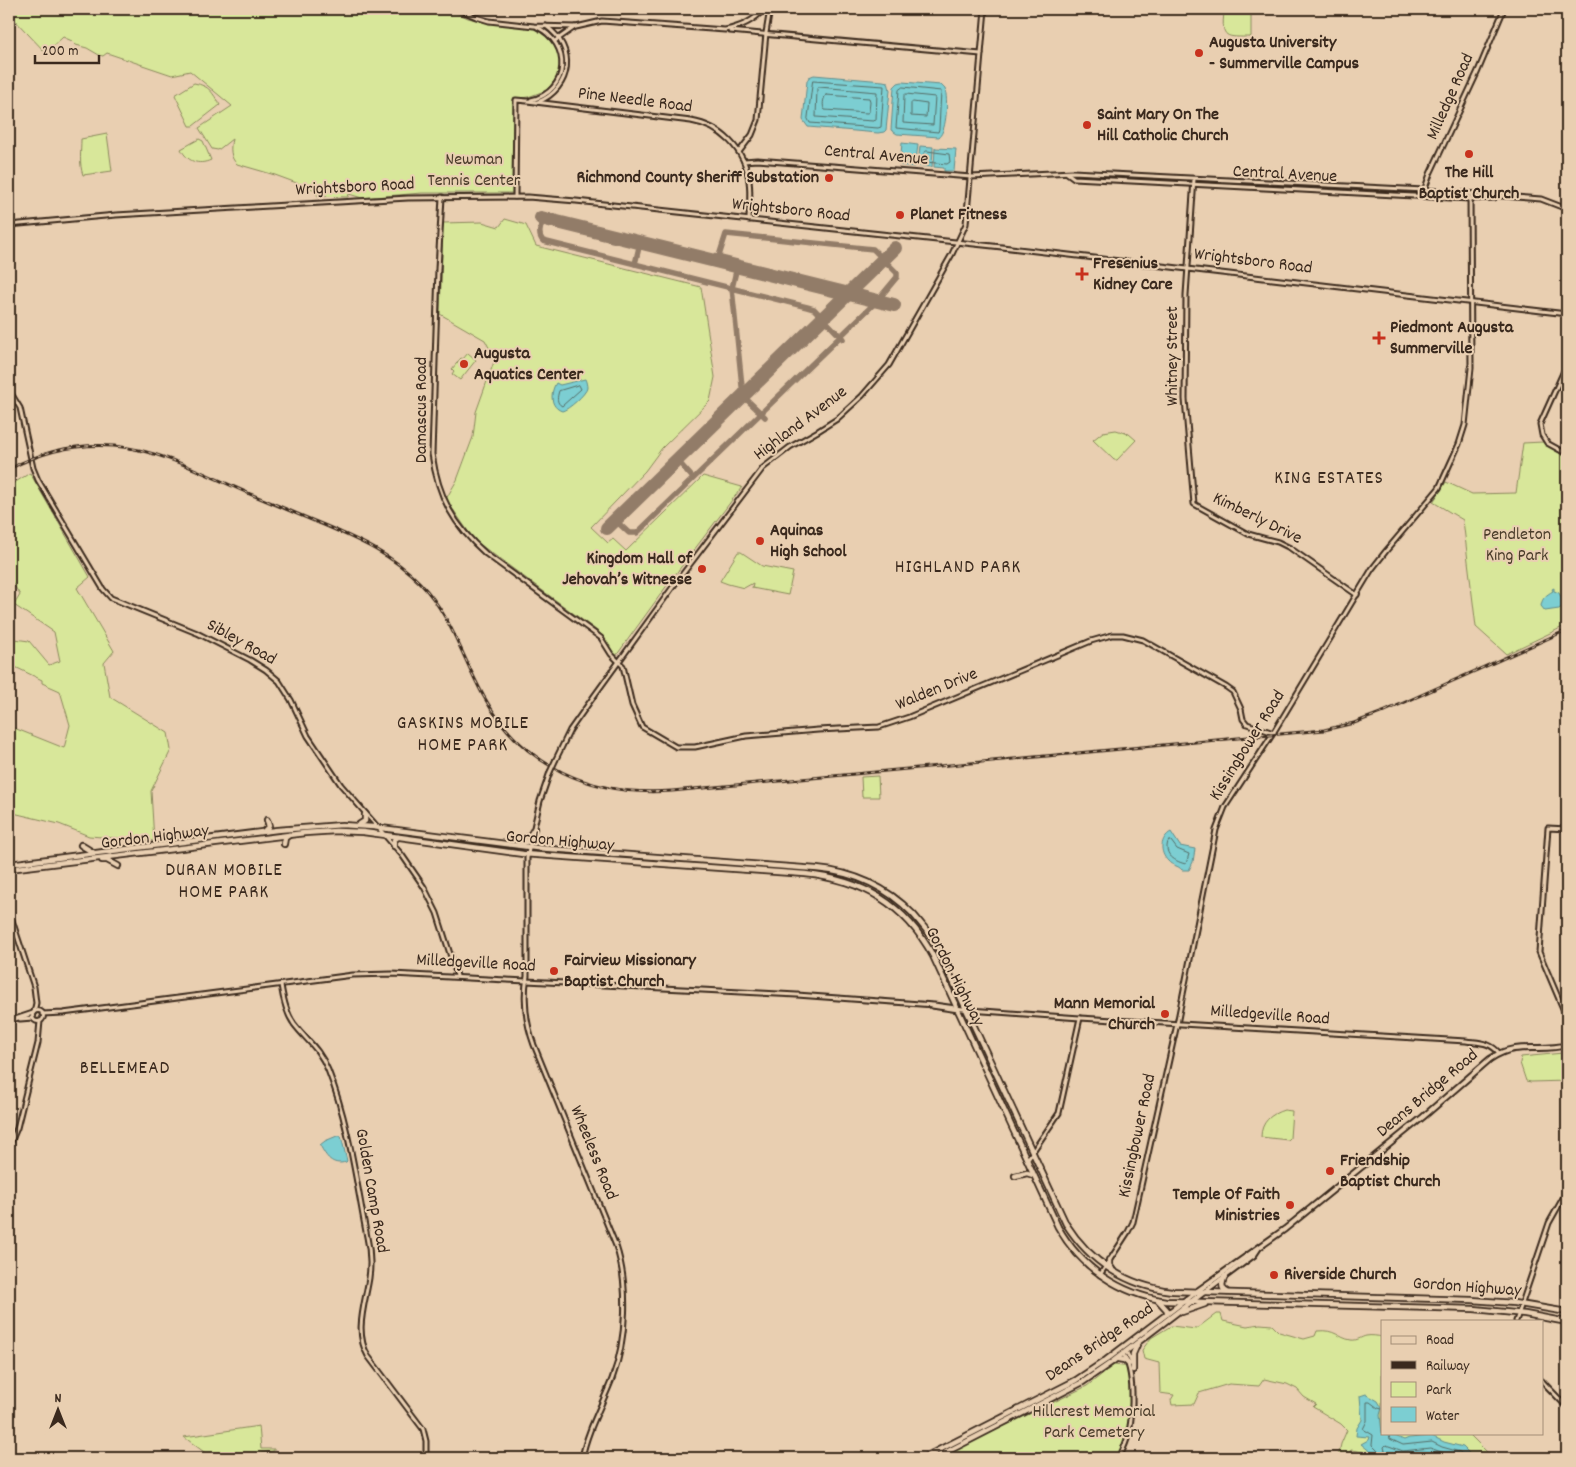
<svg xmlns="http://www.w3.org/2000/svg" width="1576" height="1467" viewBox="0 0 1576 1467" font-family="Dekko,sans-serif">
	<rect width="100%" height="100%" fill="#e9cfb1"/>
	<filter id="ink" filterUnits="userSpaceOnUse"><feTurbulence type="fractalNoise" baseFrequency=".02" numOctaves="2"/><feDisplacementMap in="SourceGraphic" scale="10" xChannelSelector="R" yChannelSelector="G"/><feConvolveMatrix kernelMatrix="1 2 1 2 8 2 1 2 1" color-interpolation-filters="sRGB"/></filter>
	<g filter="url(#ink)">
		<g fill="#d8e79a" stroke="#8a885c">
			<path d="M 9,9 L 448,9 L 468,18 L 490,23 L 536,28 L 551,38 L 559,54 L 560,73 L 547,90 L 528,97 L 513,99 L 512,193 L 422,193 L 362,198 L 349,194 L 348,197 L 318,196 L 313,189 L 275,175 L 237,164 C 230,158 230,148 232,139 L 218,150 L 212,149 L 199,128 L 232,106 L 190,71 L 172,75 L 107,53 L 103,56 L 99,55 L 87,48 L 76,45 L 72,41 L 63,37 L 46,53 L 9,14 Z"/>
			<path d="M 1230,11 L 1251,14 L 1251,37 C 1226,37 1221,39 1224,12 Z"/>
			<path d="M 194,83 C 210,86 212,92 220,105 L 193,126 L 190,126 L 175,95 Z"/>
			<path d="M 107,134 L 112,171 L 83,175 C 79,164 81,151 81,139 Z"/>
			<path d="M 199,139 L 203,141 L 211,160 C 198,166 187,161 181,149 Z"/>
			<path d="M 505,219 L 526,225 L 536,246 L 701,287 L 715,377 L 710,401 L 662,448 L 645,471 L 591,527 L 608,543 L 613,539 L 626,551 L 703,476 L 742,487 L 668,584 L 616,656 L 610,650 L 600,633 L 474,540 L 446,499 L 457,480 L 473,437 L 476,412 L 495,359 L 485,340 L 440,314 L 443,223 L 482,222 L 499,227 Z"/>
			<path d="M 468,353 L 476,360 L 460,380 L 452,374 L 454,371 L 452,369 L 461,358 L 463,359 Z"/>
			<path d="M 1116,430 L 1129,434 L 1136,440 L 1117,460 L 1114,460 L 1093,440 L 1103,432 Z"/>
			<path d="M 1543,442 L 1567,456 L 1567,625 L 1506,654 L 1476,627 L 1463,520 L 1433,502 L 1446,482 L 1472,494 L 1516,493 L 1523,443 Z"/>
			<path d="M 30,473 L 90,577 L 77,588 L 114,651 L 104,663 L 110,697 L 168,733 L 171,750 L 151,791 L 154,841 L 89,836 L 59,824 L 9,812 L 9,726 L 64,748 L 70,725 L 60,691 L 42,683 L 42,680 L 9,664 L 9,651 L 14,649 L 15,639 L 29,641 L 49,665 L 60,661 L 54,632 L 14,605 L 20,595 L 9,577 L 9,486 Z"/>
			<path d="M 738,552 L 741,552 L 762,566 L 793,572 L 788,595 L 752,588 L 753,583 L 744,588 L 728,584 L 720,581 Z"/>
			<path d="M 878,776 L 879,797 L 862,797 L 861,777 Z"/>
			<path d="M 1563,1053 L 1567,1054 L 1567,1081 L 1531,1082 L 1526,1081 L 1520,1063 L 1521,1057 Z"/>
			<path d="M 1284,1110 L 1292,1111 L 1290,1138 L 1288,1140 L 1261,1137 C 1261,1122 1271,1114 1284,1110 Z"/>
			<path d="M 1216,1314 L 1221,1314 L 1223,1321 L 1247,1326 L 1260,1324 L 1272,1325 L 1279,1332 L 1304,1339 L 1315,1336 L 1317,1331 C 1336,1329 1338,1338 1351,1340 C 1357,1341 1361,1337 1366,1336 C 1371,1335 1378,1336 1382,1337 L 1382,1433 L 1398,1433 L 1418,1437 L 1426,1433 L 1469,1434 L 1487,1452 L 1487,1458 L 1365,1458 L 1363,1452 L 1351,1450 L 1346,1458 L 1338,1458 L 1341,1444 L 1347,1430 L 1341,1424 L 1313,1407 L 1316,1404 L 1304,1397 L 1297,1389 L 1287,1384 L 1264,1379 L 1259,1386 L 1229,1384 L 1199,1393 L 1194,1404 L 1172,1405 L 1171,1400 L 1174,1395 L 1160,1393 L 1159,1363 L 1144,1359 L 1142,1350 L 1151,1338 L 1171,1326 L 1196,1329 Z"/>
			<path d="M 1114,1365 L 1130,1367 C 1132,1400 1132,1427 1119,1458 L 939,1458 L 1087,1386 Z"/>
			<path d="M 259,1426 L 261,1449 L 274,1449 L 274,1451 L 261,1453 L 261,1458 L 212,1458 L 184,1437 Z"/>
		</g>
		<g fill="#7cced2" stroke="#628c8a">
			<path d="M 814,75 L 883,81 L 888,82 L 890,90 L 886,130 L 884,132 L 878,133 L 808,127 L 803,120 L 807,81 L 809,77 Z"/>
			<path d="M 902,82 L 941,85 L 945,89 C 948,99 947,130 939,137 L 897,134 L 891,130 L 894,87 L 898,83 Z"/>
			<path d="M 902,143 L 918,145 L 915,167 L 900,165 Z"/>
			<path d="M 920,146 L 933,147 L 932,167 L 918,166 Z"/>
			<path d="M 935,148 L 956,149 L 954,171 L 944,171 L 944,168 L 934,167 Z"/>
			<path d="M 585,379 C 586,381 587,385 587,388 C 586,394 568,410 562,411 C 550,407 550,393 556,383 L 560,385 Z"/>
			<path d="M 1554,588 L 1554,591 L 1559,593 L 1565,605 L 1559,609 L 1545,611 L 1541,606 C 1542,598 1546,595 1553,591 L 1552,589 Z"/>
			<path d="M 1171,832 L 1180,846 L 1195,849 L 1193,862 L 1189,870 L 1182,870 C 1178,865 1172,866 1168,861 C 1159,852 1160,838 1171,832 Z"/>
			<path d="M 337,1136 L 341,1136 L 347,1161 L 346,1162 C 332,1166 326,1157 320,1145 L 325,1141 Z"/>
			<path d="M 1366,1394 L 1378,1401 L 1382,1408 L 1380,1415 L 1382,1433 L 1388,1433 L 1404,1440 L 1409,1438 L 1432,1436 L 1444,1442 L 1463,1447 L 1471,1455 L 1471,1458 L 1397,1457 L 1378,1458 L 1361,1444 L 1368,1440 L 1369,1437 L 1356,1436 L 1357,1428 L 1362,1420 L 1360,1396 Z"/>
		</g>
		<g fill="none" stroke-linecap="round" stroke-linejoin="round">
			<g stroke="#556c66" stroke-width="1">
				<path d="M 813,81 L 884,86 L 881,127 L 878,128 L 810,123 L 808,119 Z"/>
				<path d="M 819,87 L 877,92 L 876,120 L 873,121 L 816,117 L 817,89 Z"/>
				<path d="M 903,87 L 941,91 L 939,129 L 938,132 L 896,128 L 899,90 Z"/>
				<path d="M 906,94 L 935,97 L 933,125 L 903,123 L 904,96 Z"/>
				<path d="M 826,95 L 869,98 L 870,101 L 869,112 L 867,113 L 825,110 C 822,107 823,98 826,95 Z"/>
				<path d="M 913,102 L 927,104 L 926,117 L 911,116 L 911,104 Z"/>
				<path d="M 927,151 L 949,154 L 950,162 L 947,164 L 925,162 L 924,153 Z"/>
				<path d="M 579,385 L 581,389 L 562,406 C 556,403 557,397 559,391 Z"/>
				<path d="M 1171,841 L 1177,849 L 1189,854 L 1186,864 C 1176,862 1163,855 1168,842 Z"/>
				<path d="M 1388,1433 L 1390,1439 L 1403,1445 L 1432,1442 L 1442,1447 L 1460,1452 L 1466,1458"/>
				<path d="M 1381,1458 L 1380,1453 L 1372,1445 L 1373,1435 L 1363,1429 L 1367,1421 L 1367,1402 L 1370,1402 L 1378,1408 L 1382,1409"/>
				<path d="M 1387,1458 L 1384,1447 L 1386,1445 L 1403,1451 L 1430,1448 L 1458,1458"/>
			</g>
			<g stroke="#927c68" stroke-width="5.5">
				<path d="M 543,219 C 541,226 537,235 543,241 L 807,307 L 814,309 L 843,339"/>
				<path d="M 635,264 L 640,243"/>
				<path d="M 737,267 L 732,288 L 743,396 L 765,417"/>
				<path d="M 677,460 L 693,478"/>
				<path d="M 615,520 L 629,533 L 637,533 L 877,301 L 897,277 L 897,273 L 873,249 L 726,234 L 717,262"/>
			</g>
			<g stroke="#927c68" stroke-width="14">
				<path d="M 541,218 L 894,305"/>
				<path d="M 607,528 L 895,248"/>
			</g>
			<g stroke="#3b2a1e" stroke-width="7">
				<g id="secondary">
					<path d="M 458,9 L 476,17 L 489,21 L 534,26 L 576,27 L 602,21 L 725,30 C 741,27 754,21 764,9"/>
					<path d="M 730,31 L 981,54"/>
					<path d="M 555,41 L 575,27"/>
					<path d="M 531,100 C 570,91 572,44 537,27"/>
					<path d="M 538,102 C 572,88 577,48 546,26"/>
					<path d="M 739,152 L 752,135 L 758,120 L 766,33 L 770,9"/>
					<path d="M 744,161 L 757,160 L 971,177 L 1073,172 L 1424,190 L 1541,199 L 1567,209"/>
					<path d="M 1067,173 L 1074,178 L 1470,199 L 1494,198"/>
					<path d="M 1194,179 L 1186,295 L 1185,399 L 1194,504 L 1248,534 L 1278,542 L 1290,548 L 1357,595"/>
					<path d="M 1424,191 L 1430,174 L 1478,71 L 1504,9"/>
					<path d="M 442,197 L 438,269 L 432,454 C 438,497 454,526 486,554 L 601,638 L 611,654 L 623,666 L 632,705 L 642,727 L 676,747 L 695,747 L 746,736 L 818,730 L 879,727 L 909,717 L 1091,641 L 1112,635 L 1123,635 L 1143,640 L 1226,687 L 1233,692 L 1241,709 L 1243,719 L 1247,724 L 1274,733"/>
					<path d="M 515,197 L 516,100 L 527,101 L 691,121 C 721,126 745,149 749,181 C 751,194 749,207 749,220"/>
					<path d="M 9,225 L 116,215 L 408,198 L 528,197 L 576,201 L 1002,247 L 1567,314"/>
					<path d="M 1567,364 L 1540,424 L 1542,435 L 1547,443 L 1567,454"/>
					<path d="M 9,390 L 20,408 L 33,468 L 38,480 L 103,589 L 111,598 L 197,633 L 250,660 L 266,670 L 279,681 L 291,700 L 308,736 L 341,785 L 402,855 L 424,887 L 437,913 L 457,976"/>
					<path d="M 556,759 L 570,730 L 594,696 L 675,584 L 763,468 L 790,447 L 818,431 L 837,419 L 862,396 L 889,365 L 952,254 L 966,224 L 985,9"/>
					<path d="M 550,772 L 540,801 L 527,858 L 527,976 C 523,999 526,1023 534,1045 L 616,1246 C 629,1285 627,1340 612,1379 C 602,1405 587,1431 582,1458"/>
					<path d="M 1567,829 L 1548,828 L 1539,952 L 1567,1018"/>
					<path d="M 9,911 L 34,987 L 36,1003 L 34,1012"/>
					<path d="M 281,985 C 283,998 286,1013 294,1024 C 307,1041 319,1048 328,1070 C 349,1123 356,1181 367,1237 C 370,1250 371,1264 369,1278 C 365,1304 354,1332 368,1356 L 423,1429 L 426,1441 L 426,1458"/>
					<path d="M 932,1006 L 958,1010"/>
					<circle cx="38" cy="1016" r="5.5"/>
					<path d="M 42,1014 L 63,1013 L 353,975 L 392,974 L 797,995 L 934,1005 L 970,1010 L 1080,1018 L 1466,1041 C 1480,1043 1490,1042 1499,1053"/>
					<path d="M 20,1019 L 33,1018"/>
					<path d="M 9,1021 L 33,1013"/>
					<path d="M 9,1147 L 17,1128 L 38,1043 L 40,1021"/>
					<path d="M 1027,1160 L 1059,1113 L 1080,1018"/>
					<path d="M 1100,1275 L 1128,1232 L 1133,1222 L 1177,1024 L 1216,830 L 1225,807 L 1272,735 L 1372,569 L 1386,551 L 1439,488 L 1459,444 L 1465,425 L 1471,368 L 1470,194"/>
					<path d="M 1516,1321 L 1549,1223 L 1567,1191"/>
					<path d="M 1126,1351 L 1132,1363"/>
					<path d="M 1542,1381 L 1567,1407"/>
					<path d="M 1119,1458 C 1123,1450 1127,1441 1129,1432 C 1133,1412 1135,1371 1123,1354"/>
				</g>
			</g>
			<g stroke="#3b2a1e" stroke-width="8">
				<g id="primary">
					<path d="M 1196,1292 L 1285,1229 L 1423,1117 L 1490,1059 C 1518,1040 1538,1053 1567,1045"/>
					<path d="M 1204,1292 L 1254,1255 L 1258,1249"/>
				</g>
			</g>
			<g stroke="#3b2a1e" stroke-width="8">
				<g id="highway">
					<path d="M 360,824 L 365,821 L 365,814"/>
					<path d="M 264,831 L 269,826 L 267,820"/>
					<path d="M 284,844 L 285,838 L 289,835"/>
					<path d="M 81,845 L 94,853"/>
					<path d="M 518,845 L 526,842 L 534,829"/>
					<path d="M 394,846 L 394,840 L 398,837"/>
					<path d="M 102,860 L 107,860 L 118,866"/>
					<path d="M 9,864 L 277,830 L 342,825 L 373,827 L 537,848 L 817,869 C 853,872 887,887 913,914 C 920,922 926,930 933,938 L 1066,1224 C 1090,1262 1127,1286 1172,1291 L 1472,1300 L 1514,1303 L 1567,1312"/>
					<path d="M 9,869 L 305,833 L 336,831 L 363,832 L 523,854 L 805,874 C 863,880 905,904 933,956 L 1058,1227 C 1081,1268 1120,1294 1166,1301 L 1474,1309 L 1525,1314 L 1567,1322"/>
					<path d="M 1015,1176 L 1027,1173 L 1033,1175"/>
					<path d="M 1109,1260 L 1109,1265 L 1112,1269"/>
					<path d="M 1225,1276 C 1222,1282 1220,1288 1227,1292"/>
					<path d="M 1158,1300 L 1167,1310 L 1167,1314"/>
					<path d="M 1182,1312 L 1205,1304"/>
					<path d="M 1118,1359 L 1124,1360 L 1129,1364"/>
					<path d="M 1133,1370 L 1133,1354 L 1137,1345"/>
					<path d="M 923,1458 L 1076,1380 L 1106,1360 L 1196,1292"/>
					<path d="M 935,1458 L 1083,1382 L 1112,1362 L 1204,1292"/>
				</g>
			</g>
			<use href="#secondary" stroke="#e9cfb1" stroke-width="3"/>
			<use href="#primary" stroke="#e9cfb1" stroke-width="4"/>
			<use href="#highway" stroke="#e9cfb1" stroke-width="4.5"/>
			<g stroke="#3b2a1e" stroke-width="3">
				<path id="rail" d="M 9,469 C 41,452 77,443 114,446 C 161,450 206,475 250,494 C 275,504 299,515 324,525 C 359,540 393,555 420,583 C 451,615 462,657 483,695 C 522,767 593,797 672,791 L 1324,730 L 1354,723 L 1383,712 L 1567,630"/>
			</g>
			<use href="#rail" stroke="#e9cfb1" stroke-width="1" stroke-dasharray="4" stroke-linecap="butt"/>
			<g stroke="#3b2a1e" stroke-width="7" stroke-linecap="butt">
				<path id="secondary-bridge" d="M 550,772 L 556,759"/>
			</g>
			<use href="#secondary-bridge" stroke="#e9cfb1" stroke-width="3"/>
		</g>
	</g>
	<g fill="#c8321e" stroke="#e9cfb1" stroke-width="2">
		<circle cx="1199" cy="53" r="5"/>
		<circle cx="1087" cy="125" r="5"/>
		<circle cx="1469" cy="154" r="5"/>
		<circle cx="829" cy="178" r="5"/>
		<circle cx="900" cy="215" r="5"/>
		<path d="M1079.5 266.5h5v5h5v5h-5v5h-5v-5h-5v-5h5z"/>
		<path d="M1376.5 330.5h5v5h5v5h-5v5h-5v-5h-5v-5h5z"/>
		<circle cx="464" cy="364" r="5"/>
		<circle cx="760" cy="541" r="5"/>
		<circle cx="702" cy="569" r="5"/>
		<circle cx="554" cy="971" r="5"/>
		<circle cx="1165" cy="1014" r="5"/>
		<circle cx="1330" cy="1171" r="5"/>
		<circle cx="1290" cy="1205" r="5"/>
		<circle cx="1274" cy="1275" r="5"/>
	</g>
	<g text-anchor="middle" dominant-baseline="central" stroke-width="4" stroke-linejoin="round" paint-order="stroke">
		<g font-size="18" font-weight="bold" fill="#3b2a1e" stroke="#e9cfb1" text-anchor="start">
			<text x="1209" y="43">Augusta University<tspan x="1209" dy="21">- Summerville Campus</tspan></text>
			<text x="1097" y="115">Saint Mary On The<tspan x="1097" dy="21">Hill Catholic Church</tspan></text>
			<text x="1469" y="173" text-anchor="middle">The Hill<tspan x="1469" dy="21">Baptist Church</tspan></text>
			<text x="819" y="178" text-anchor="end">Richmond County Sheriff Substation</text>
			<text x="910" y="215">Planet Fitness</text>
			<text x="1093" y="264">Fresenius<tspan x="1093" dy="21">Kidney Care</tspan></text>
			<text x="1390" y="328">Piedmont Augusta<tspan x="1390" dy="21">Summerville</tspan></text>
			<text x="474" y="354">Augusta<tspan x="474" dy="21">Aquatics Center</tspan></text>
			<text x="770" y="531">Aquinas<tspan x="770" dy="21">High School</tspan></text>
			<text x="692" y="559" text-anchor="end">Kingdom Hall of<tspan x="692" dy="21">Jehovah’s Witnesse</tspan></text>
			<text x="564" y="961">Fairview Missionary<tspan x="564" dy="21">Baptist Church</tspan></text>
			<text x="1155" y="1004" text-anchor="end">Mann Memorial<tspan x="1155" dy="21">Church</tspan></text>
			<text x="1340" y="1161">Friendship<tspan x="1340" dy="21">Baptist Church</tspan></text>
			<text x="1280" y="1195" text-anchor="end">Temple Of Faith<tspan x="1280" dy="21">Ministries</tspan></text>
			<text x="1284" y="1275">Riverside Church</text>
		</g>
		<g font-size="18" fill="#3b2a1e" stroke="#e9cfb1">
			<text transform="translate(1451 97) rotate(-66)">Milledge Road</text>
			<text transform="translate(635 101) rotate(7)">Pine Needle Road</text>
			<text transform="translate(876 156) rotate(5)">Central Avenue</text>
			<text transform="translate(1285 175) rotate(3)">Central Avenue</text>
			<text transform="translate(355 188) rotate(-3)">Wrightsboro Road</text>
			<text transform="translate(791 211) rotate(6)">Wrightsboro Road</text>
			<text transform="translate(1253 262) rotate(7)">Wrightsboro Road</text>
			<text transform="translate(1173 356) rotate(-90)">Whitney Street</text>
			<text transform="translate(422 410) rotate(-90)">Damascus Road</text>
			<text transform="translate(801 424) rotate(-37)">Highland Avenue</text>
			<text transform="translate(1257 519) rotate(26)">Kimberly Drive</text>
			<text transform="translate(241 643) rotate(29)">Sibley Road</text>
			<text transform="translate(937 690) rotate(-22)">Walden Drive</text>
			<text transform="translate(1248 746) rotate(-58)">Kissingbower Road</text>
			<text transform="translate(155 838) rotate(-7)">Gordon Highway</text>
			<text transform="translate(560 842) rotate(5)">Gordon Highway</text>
			<text transform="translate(476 964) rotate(3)">Milledgeville Road</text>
			<text transform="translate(954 977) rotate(63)">Gordon Highway</text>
			<text transform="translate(1270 1016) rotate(4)">Milledgeville Road</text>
			<text transform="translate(1428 1094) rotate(-40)">Deans Bridge Road</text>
			<text transform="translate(1138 1136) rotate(-78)">Kissingbower Road</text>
			<text transform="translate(593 1153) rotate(68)">Wheeless Road</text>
			<text transform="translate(371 1191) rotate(80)">Golden Camp Road</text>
			<text transform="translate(1467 1288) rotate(4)">Gordon Highway</text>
			<text transform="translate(1100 1343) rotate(-34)">Deans Bridge Road</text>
		</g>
		<g font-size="18" fill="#4b3d2a" stroke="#e9cfb1">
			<text x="474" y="160">Newman<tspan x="474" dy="21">Tennis Center</tspan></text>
			<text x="1517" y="535">Pendleton<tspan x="1517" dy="21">King Park</tspan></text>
			<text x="1094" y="1412">Hillcrest Memorial<tspan x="1094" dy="21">Park Cemetery</tspan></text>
		</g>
		<g font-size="19" letter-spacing="1" fill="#3b2a1e" stroke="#e9cfb1">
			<text x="1329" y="479">KING ESTATES</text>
			<text x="958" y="568">HIGHLAND PARK</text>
			<text x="463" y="724">GASKINS MOBILE<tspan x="463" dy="22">HOME PARK</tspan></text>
			<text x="224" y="871">DURAN MOBILE<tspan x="224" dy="22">HOME PARK</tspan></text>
			<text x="125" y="1069">BELLEMEAD</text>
		</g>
	</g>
	<rect width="1576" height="1467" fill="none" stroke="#e9cfb1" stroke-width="30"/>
	<rect x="15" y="15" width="1546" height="1437" fill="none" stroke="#3b2a1e" stroke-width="2" filter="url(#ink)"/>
	<rect x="1381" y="1320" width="162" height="115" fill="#e9cfb1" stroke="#a38d76"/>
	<rect x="1391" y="1336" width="25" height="8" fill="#e9cfb1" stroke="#a38d76"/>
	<text x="1426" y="1344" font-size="15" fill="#3b2a1e">Road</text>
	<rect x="1391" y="1361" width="25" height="8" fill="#3b2a1e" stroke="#a38d76"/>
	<text x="1426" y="1370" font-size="15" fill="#3b2a1e">Railway</text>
	<rect x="1391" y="1382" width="25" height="15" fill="#d8e79a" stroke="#a38d76"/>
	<text x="1426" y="1394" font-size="15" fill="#3b2a1e">Park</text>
	<rect x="1391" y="1407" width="25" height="15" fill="#7cced2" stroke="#a38d76"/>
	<text x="1426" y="1420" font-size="15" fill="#3b2a1e">Water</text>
	<g transform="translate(58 1410)" stroke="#e9cfb1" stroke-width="4" paint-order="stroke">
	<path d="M0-4L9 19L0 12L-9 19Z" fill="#3b2a1e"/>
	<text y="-8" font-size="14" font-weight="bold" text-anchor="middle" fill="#3b2a1e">N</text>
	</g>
	<path d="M35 55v8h64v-8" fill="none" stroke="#3b2a1e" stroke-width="2.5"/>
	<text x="42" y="55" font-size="15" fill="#3b2a1e" stroke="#e9cfb1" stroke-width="4" paint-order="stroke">200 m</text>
</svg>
